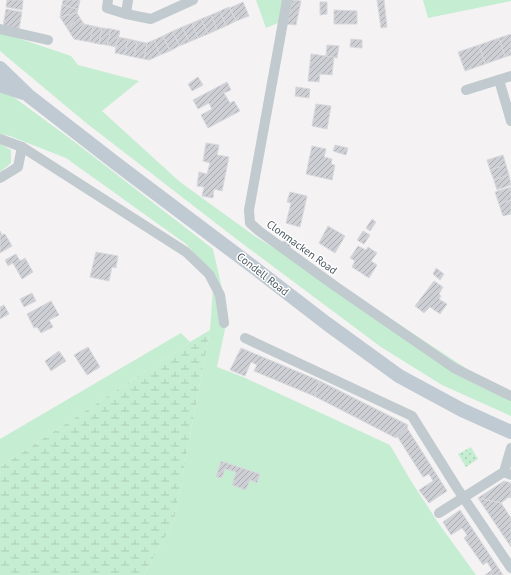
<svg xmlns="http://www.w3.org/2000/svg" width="511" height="575" viewBox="0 0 511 575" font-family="'PT Sans',sans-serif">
	<defs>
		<pattern id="wetland-marsh" width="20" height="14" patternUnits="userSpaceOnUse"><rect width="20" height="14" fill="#c5edd1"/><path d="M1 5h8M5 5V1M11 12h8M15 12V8" fill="none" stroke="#abcdb6"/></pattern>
		<pattern id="park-dots" width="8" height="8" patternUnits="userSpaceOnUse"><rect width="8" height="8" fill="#c5edd1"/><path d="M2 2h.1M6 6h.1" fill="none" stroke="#abcdb6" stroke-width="1.8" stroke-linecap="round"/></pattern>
		<pattern id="building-hatch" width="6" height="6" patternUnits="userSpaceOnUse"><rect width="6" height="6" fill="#cdcfd4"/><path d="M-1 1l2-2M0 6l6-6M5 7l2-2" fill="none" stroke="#a8abaf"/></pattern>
	</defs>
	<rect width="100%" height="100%" fill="#f4f2f3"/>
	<g fill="#c5edd1">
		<path d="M 256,0 L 283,0 L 280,22 L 266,28 Z"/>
		<path d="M 423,0 L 511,0 L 511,1 L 428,18 Z"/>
		<path d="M 0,32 L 71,56 L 78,65 L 139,81 L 102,111 L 180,182 L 256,237 L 385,315 L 511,398 L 511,416 L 442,385 L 381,347 L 235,238 L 85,122 L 0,51 Z"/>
		<path d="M 0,87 L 76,143 L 213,249 L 228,315 L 217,367 L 243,377 L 390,445 L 411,481 L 439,524 L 476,575 L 144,575 L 174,521 L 210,330 L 214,275 L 186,244 L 66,158 L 10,136 L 0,134 Z"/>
		<path d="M 0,144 L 11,150 L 11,163 L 0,172 Z"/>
		<path d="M 181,333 L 190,342 L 0,467 L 0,439 Z"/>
	</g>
	<path fill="url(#wetland-marsh)" d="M 210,330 L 174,521 L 144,575 L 0,575 L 0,467 L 190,342 Z"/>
	<path fill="url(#park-dots)" d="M 471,447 L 478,459 L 466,467 L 458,454 Z"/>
	<g fill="url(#building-hatch)" stroke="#d7d9dd">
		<path d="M 7,0 L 23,0 L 22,10 L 6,7 Z"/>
		<path d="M 63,0 L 80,0 L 78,9 L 62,5 Z"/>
		<path d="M 292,0 L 301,1 L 296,25 L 287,24 Z"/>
		<path d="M 377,0 L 384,0 L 387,27 L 381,28 Z"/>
		<path d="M 243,2 L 249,16 L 236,21 L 230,8 Z"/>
		<path d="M 320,2 L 327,2 L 327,14 L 320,15 Z"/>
		<path d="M 62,5 L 78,9 L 77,13 L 60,17 Z"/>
		<path d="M 229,7 L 236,21 L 226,26 L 220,11 Z"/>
		<path d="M 6,9 L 22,12 L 19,29 L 3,26 Z"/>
		<path d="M 334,10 L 357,11 L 357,24 L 334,24 Z"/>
		<path d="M 220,11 L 226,26 L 217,30 L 211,15 Z"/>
		<path d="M 77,13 L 80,18 L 67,28 L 60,17 Z"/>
		<path d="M 211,15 L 217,30 L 208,34 L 201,19 Z"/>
		<path d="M 80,18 L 84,24 L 74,39 L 67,28 Z"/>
		<path d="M 201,19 L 208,34 L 198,38 L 192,23 Z"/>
		<path d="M 192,23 L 198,38 L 189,42 L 182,27 Z"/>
		<path d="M 84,24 L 93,26 L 90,42 L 74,39 Z"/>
		<path d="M 93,26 L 102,28 L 99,44 L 90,42 Z"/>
		<path d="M 182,27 L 189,42 L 179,46 L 173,31 Z"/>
		<path d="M 102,28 L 111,29 L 107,45 L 99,44 Z"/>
		<path d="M 111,29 L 120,31 L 116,47 L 107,45 Z"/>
		<path d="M 173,31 L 179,46 L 170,51 L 163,36 Z"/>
		<path d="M 511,34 L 511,55 L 505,57 L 499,38 Z"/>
		<path d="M 163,36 L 170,51 L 160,55 L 154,40 Z"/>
		<path d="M 118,37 L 128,39 L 125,55 L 115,53 Z"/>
		<path d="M 499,38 L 505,57 L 485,64 L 479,45 Z"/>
		<path d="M 128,39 L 137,41 L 134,57 L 125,55 Z"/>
		<path d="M 351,39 L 362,40 L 362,48 L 350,47 Z"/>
		<path d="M 154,40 L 160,55 L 149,60 L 144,59 L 147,43 Z"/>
		<path d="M 137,41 L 147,43 L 144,59 L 134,57 Z"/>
		<path d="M 327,45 L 339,46 L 337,58 L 326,56 Z"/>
		<path d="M 479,45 L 485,64 L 465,71 L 458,52 Z"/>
		<path d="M 311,54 L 334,57 L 332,75 L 320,74 L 319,82 L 308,81 Z"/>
		<path d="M 198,77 L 203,85 L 192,91 L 188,84 Z"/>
		<path d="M 227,82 L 231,90 L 224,93 L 230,103 L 234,101 L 240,111 L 208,128 L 201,115 L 212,109 L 209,103 L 198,109 L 193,100 Z"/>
		<path d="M 296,87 L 310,89 L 309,98 L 295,96 Z"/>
		<path d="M 316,104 L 331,106 L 327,129 L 312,126 Z"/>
		<path d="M 206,143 L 219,145 L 217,155 L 229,157 L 222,191 L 214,189 L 213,198 L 202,196 L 204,187 L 197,186 L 199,172 L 207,174 L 210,163 L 203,161 Z"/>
		<path d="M 335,145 L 348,148 L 346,155 L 333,151 Z"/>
		<path d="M 312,146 L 326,149 L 324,157 L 332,159 L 331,164 L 335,165 L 332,180 L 306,174 Z"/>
		<path d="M 503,155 L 506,165 L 490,170 L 487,160 Z"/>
		<path d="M 506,165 L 509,175 L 494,180 L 490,170 Z"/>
		<path d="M 509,175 L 511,185 L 497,190 L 494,180 Z"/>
		<path d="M 511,187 L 511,200 L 499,204 L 495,192 Z"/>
		<path d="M 290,192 L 307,196 L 300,227 L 286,223 L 291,203 L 287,202 Z"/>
		<path d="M 511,200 L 511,214 L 503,216 L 499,204 Z"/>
		<path d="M 372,219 L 376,222 L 370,231 L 366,228 Z"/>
		<path d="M 328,226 L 345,236 L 335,253 L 319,243 Z"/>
		<path d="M 0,231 L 2,235 L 5,234 L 12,246 L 0,253 Z"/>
		<path d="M 363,231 L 370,235 L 364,244 L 357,240 Z"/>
		<path d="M 285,238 L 293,242 L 290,248 L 282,243 Z"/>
		<path d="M 358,246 L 366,250 L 368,247 L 377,253 L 371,261 L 377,265 L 369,278 L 352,267 L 355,261 L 350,258 Z"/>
		<path d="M 96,252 L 118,256 L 116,268 L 112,267 L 109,281 L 90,277 Z"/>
		<path d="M 16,254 L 20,261 L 25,258 L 33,272 L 22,279 L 13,263 L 8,266 L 5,260 Z"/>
		<path d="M 436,268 L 444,274 L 440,280 L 433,274 Z"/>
		<path d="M 434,281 L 443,287 L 439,294 L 441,296 L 439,299 L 447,304 L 440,314 L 430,307 L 424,313 L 415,306 Z"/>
		<path d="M 32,293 L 36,301 L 24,307 L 20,299 Z"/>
		<path d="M 51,301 L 59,315 L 49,320 L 53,327 L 41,333 L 37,327 L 34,328 L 27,314 Z"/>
		<path d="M 4,305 L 9,314 L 0,319 L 0,307 Z"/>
		<path d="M 88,347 L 100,367 L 87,375 L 74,355 Z"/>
		<path d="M 241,348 L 320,381 L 314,396 L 254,371 L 257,365 L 251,362 L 245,376 L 230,370 Z"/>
		<path d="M 59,351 L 66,361 L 51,371 L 45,361 Z"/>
		<path d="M 320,381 L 408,425 L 407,428 L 396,438 L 314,396 Z"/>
		<path d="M 407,428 L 447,491 L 429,503 L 419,490 L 433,481 L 429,474 L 423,477 L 397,436 Z"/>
		<path d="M 221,461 L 260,474 L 257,483 L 250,480 L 246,490 L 232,485 L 236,472 L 225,469 L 222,478 L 216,477 Z"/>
		<path d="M 504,481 L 511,483 L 511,498 L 509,497 L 501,503 L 478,498 Z"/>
		<path d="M 478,498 L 501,503 L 511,518 L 511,547 Z"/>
		<path d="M 460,510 L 503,575 L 485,575 L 492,570 L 487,562 L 483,565 L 464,538 L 467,535 L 462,528 L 451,535 L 443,522 Z"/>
	</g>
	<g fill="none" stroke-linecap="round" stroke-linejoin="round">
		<g stroke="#c1cacf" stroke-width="10">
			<path d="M 108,0 L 107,8 L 126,14 L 151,19 L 193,0"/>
			<path d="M 287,0 L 249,210 L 250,223 L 259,231 L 335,286 L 454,368 L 511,396"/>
			<path d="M 126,14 L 128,0"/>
			<path d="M 0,29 L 48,40"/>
			<path d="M 499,80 L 511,121"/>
			<path d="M 466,90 L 511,76"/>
			<path d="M 0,139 L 22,147 L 186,252 L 209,274 L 220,295 L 224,323"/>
			<path d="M 0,178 L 18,167 L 22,147"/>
			<path d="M 245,338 L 412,416 L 457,488 L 511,568"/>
			<path d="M 504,472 L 511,448"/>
			<path d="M 439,513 L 499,475 L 504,472 L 511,475"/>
		</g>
		<g stroke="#c0cad2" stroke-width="14">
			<path d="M 0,68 L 29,96 L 118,165 L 256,269 L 326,323 L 399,376 L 462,410 L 511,432"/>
			<path d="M 0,85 L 23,93"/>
		</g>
	</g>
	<g text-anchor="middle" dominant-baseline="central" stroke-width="3" stroke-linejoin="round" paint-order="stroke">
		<g font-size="11" fill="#4b575e" stroke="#fff">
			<text transform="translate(302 247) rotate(36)">Clonmacken Road</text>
			<text transform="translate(263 274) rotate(38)">Condell Road</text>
		</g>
	</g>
</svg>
